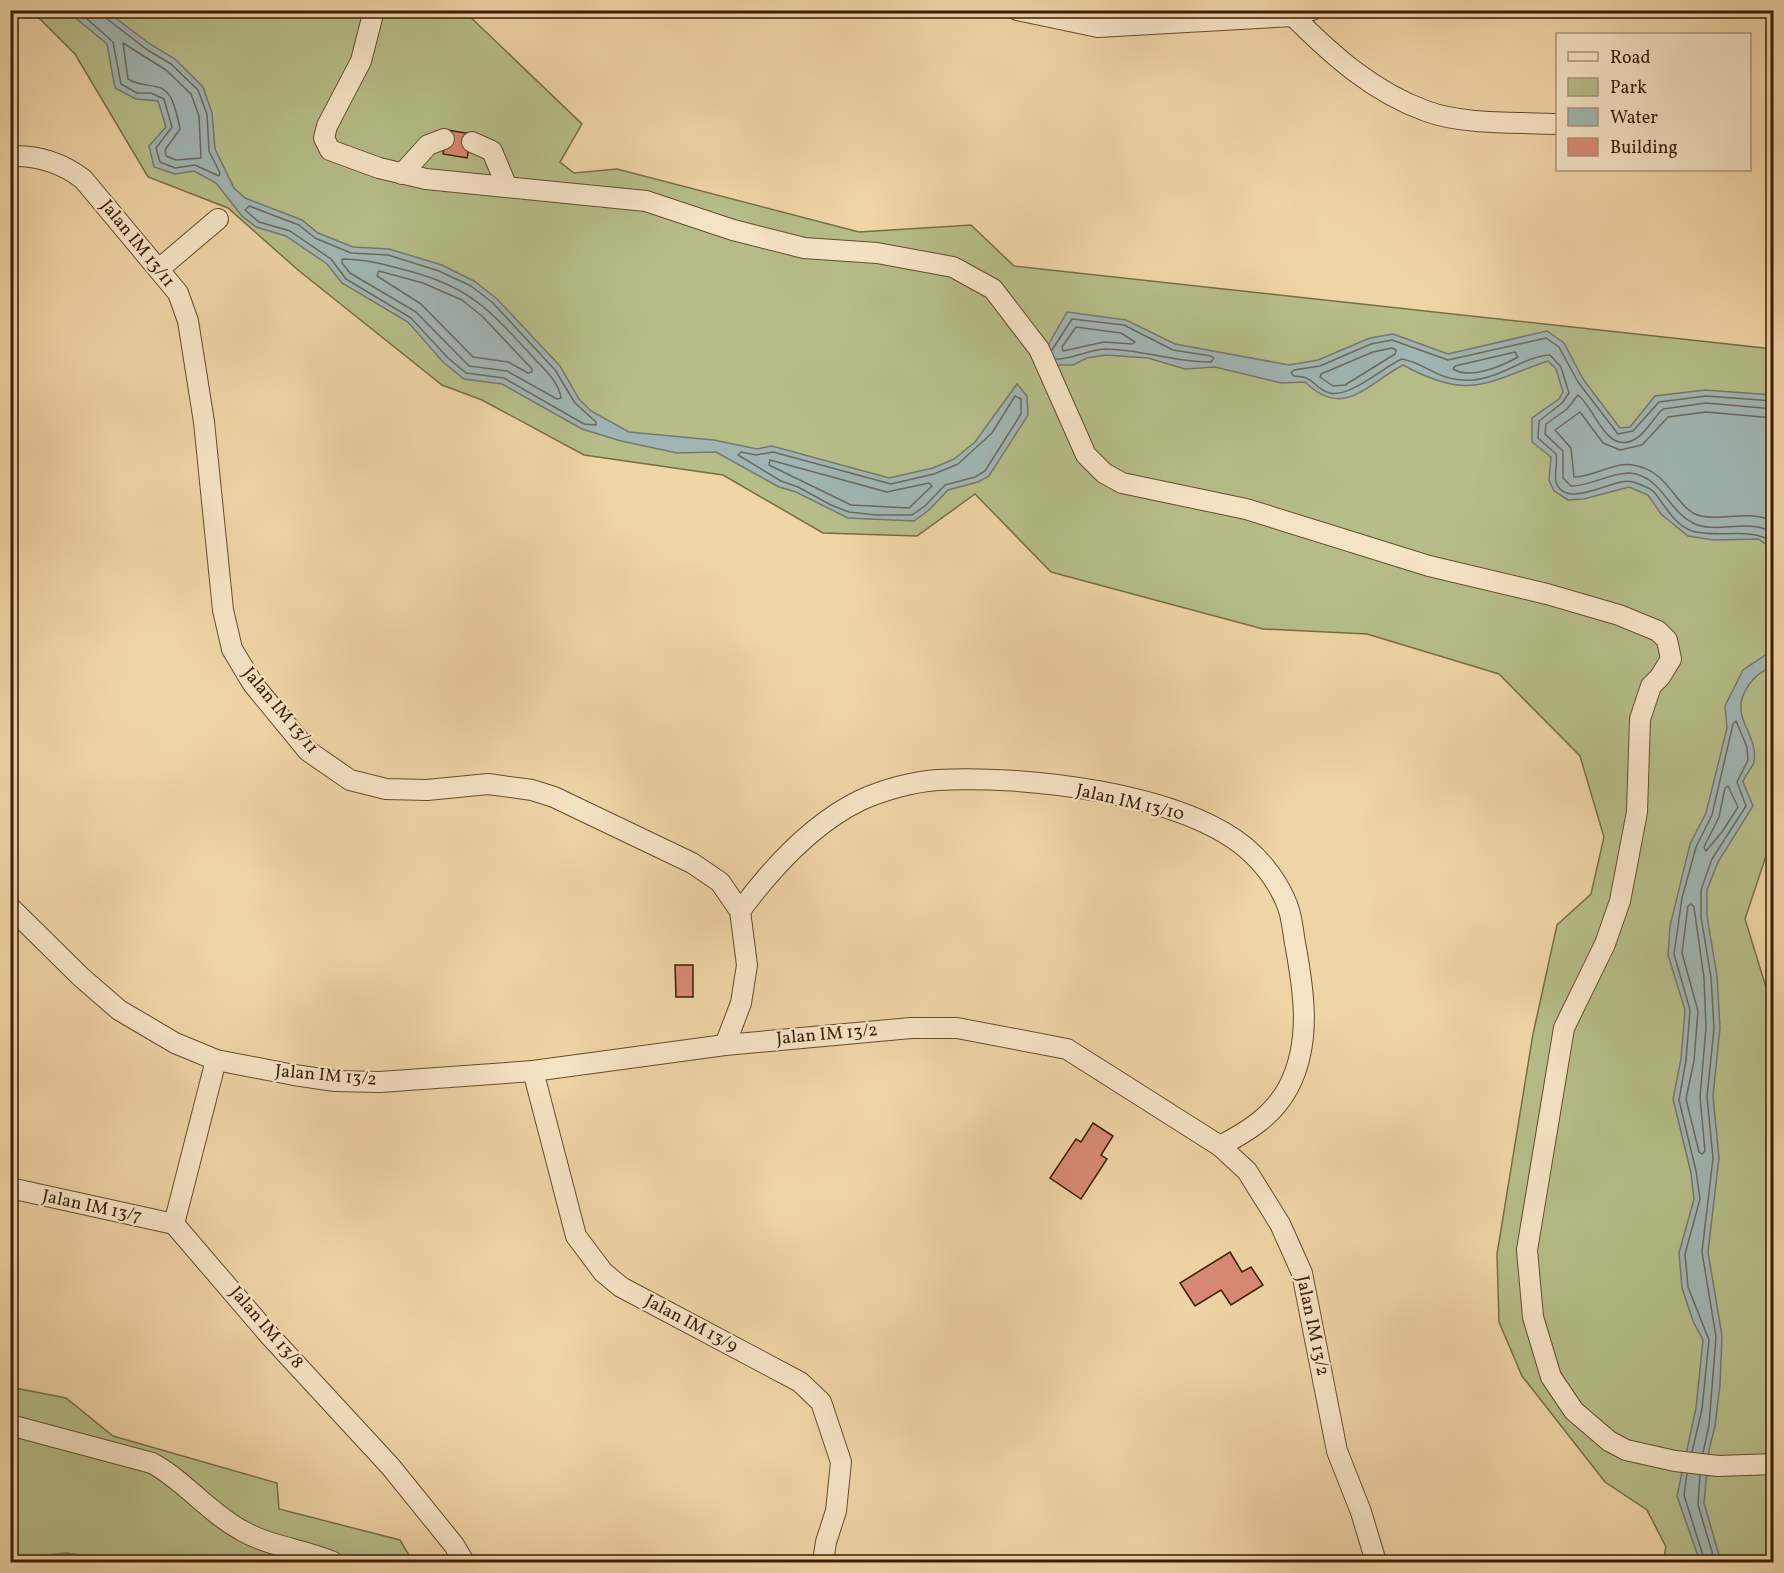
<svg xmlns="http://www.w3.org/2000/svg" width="1784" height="1573" viewBox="0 0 1784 1573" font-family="Vollkorn,serif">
	<rect width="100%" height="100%" fill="#efd4a6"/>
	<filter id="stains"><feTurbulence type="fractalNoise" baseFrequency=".00333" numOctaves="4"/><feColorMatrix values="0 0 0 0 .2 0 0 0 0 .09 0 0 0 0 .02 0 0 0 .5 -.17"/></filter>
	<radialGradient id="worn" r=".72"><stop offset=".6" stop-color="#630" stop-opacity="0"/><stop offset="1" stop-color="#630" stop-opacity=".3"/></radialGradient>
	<g fill="#b6bd89" stroke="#786d47" stroke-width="1.5">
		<path d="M 32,11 L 464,11 L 582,124 L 560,162 L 574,173 L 617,169 L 859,232 L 971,225 L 1014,266 L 1773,349 L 1774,832 L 1745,919 L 1774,1013 L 1773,1562 L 1663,1562 L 1666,1547 L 1647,1510 L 1605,1482 L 1522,1376 L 1499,1322 L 1497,1254 L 1533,1034 L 1557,925 L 1591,894 L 1604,837 L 1580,756 L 1499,674 L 1367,634 L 1263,629 L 1051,572 L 975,494 L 917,536 L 823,533 L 723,475 L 584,455 L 482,400 L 442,385 L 298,270 L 228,208 L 148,177 L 75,54 Z"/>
		<path d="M 10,1387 L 66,1398 L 113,1436 L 277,1483 L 279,1509 L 400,1540 L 413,1562 L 11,1562 Z"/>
	</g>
	<g fill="#a0b5b3" stroke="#77786d" stroke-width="1.5">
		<path d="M 67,11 L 106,11 L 150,44 L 175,59 L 203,87 L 212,113 L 215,149 L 234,188 L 245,198 L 302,220 L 318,233 L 353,247 L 389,249 L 442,265 L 474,281 L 497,299 L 560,366 L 579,399 L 591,411 L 629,432 L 714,440 L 757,449 L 772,446 L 889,478 L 933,468 L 954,459 L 975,442 L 1017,384 L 1027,396 L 1028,415 L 989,476 L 978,482 L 948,490 L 929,510 L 914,521 L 848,518 L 796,492 L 779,487 L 716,452 L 677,453 L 621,441 L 582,429 L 502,384 L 464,379 L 443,362 L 408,322 L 342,283 L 327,264 L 286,236 L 256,227 L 242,216 L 216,183 L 194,171 L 175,174 L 154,167 L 149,146 L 166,127 L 158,101 L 136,99 L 115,88 L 107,44 Z"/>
		<path d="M 1067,312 L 1126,320 L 1175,344 L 1289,365 L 1318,360 L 1370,338 L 1393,334 L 1448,354 L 1547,331 L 1564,343 L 1583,379 L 1620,428 L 1630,427 L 1655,396 L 1705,390 L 1773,395 L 1773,549 L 1758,539 L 1714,540 L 1688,536 L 1661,514 L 1648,495 L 1629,487 L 1584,499 L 1568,500 L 1554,491 L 1549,480 L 1551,457 L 1532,442 L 1532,418 L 1559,399 L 1563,392 L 1556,369 L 1548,361 C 1484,383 1469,401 1403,365 C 1364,386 1344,419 1305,382 L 1281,383 L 1215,367 L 1185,369 L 1148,358 L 1106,355 L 1087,358 L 1073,365 L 1049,365 L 1043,354 Z"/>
		<path d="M 1773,650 L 1773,667 C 1763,670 1754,677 1748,686 C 1727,718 1759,732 1754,762 C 1752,768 1745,775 1743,782 L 1753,806 L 1718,862 L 1707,890 L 1707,916 L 1717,976 L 1720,1028 L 1713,1096 L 1719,1158 L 1708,1252 L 1722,1336 L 1720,1385 L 1715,1426 L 1709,1450 L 1704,1503 L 1721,1562 L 1700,1562 L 1677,1496 L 1696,1408 L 1703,1340 L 1693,1321 L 1682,1288 L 1679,1253 L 1694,1199 L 1691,1173 L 1673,1099 L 1681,1059 L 1685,1010 L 1668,955 L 1670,926 L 1690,844 L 1706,813 L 1727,728 L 1725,706 L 1743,670 Z"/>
		<path d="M 67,1553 L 124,1562 L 11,1562 L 11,1559 Z"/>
	</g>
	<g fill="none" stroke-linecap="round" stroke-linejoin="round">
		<g stroke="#6c695c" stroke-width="1.5">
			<path d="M 77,10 L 113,42 L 121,84 L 137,93 L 151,93 L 164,99 L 172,127 L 156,148 L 160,162 L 175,168 L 195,165 L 219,176 L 220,173 L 209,151 L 207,114 L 198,90 L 171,64 L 146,49 L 106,18 L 103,10"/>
			<path d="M 123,43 L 166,70 L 191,94 L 199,116 L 201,158 L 176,160 L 166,156 L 165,150 L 180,129 C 179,121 176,113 174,105 C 165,78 148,91 128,79 Z"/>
			<path d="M 249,206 L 299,225 L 315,238 L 351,253 L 388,255 L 439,271 L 471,286 L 493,303 L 518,330 L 555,370 L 575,403 L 596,422 L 596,425 L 584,424 L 504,378 L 466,373 L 448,358 L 411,318 L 346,279 L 331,259 L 290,231 L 259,222 L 245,210 Z"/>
			<path d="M 342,259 C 365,259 387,265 409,271 C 469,287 489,309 530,354 C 541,366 559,381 561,398 L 557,399 L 507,371 L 469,366 L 416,312 L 350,273 L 342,263 Z"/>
			<path d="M 379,271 L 423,283 L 462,300 L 482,316 L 532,369 L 532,372 L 528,373 L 508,362 L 473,357 L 421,304 L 377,276 Z"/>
			<path d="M 1076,327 L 1121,333 L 1135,342 L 1132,344 L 1104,342 L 1063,351 L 1062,347 Z"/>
			<path d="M 1392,348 L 1396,350 L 1395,354 L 1345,385 L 1333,386 L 1320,377 L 1321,374 L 1373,352 Z"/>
			<path d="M 1052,350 L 1072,319 L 1124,325 L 1173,350 L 1211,356 L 1214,358 L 1211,362 C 1175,363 1142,349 1105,349 C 1087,350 1074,359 1056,359"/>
			<path d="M 1515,352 L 1518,357 C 1502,366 1470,380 1453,369 L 1455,366 Z"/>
			<path d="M 1015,396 L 1021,399 L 1021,414 L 985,471 L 975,477 L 945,485 L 925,506 L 912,515 L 876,515 L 849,512 L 831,505 L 798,487 L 781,481 L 738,455 L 741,452 L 756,455 L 773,452 L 891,484 L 934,474 L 958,464 L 992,433 Z"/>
			<path d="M 1774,401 L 1706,396 L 1659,402 L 1633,431 L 1618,434 L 1578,382 L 1559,347 L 1546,338 L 1448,360 L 1392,340 L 1371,344 L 1320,366 L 1294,370 L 1291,373 L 1294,376 C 1316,376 1313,389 1330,393 C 1350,398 1383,367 1402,359 C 1429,364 1437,382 1473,380 C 1501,378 1525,356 1550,355 L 1561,367 L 1569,393 L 1562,403 L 1539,421 L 1538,438 L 1556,454 C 1558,463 1554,474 1556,482 C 1566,512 1615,476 1633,482 C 1639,484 1649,487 1654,492 C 1665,505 1674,525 1692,531 C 1720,539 1747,526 1774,542"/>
			<path d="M 1774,409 L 1706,403 L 1663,409 C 1654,417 1647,431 1637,438 C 1606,458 1595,407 1578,395 L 1567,409 L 1546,424 L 1545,434 L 1563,451 L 1563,478 L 1571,486 C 1591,486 1610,473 1629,473 C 1661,475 1668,511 1693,523 C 1717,535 1747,517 1774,533"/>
			<path d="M 1774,418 L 1706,412 L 1668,417 L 1642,445 L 1620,450 L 1603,443 L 1580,412 L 1555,430 L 1571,448 L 1574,477 C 1593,477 1613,462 1633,465 C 1671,471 1675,510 1701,516 C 1724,521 1752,509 1774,522"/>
			<path d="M 770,460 L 887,492 L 929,483 L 932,486 L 909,508 L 851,505 L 769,465 Z"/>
			<path d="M 1728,786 L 1738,807 L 1722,832 L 1706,851 L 1704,847 L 1719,817 L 1725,788 Z"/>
			<path d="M 1691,904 L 1694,907 L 1704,978 L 1706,1028 L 1700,1097 L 1705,1151 L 1702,1154 L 1699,1152 L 1686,1099 L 1694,1061 L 1698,1011 L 1682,953 L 1688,906 Z"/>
			<path d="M 1692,1452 L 1702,1409 L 1709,1340 L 1688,1287 L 1685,1254 L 1700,1199 L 1696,1171 L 1679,1100 L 1686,1060 L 1690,1010 L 1674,954 L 1682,898 L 1696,847 L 1712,815 L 1733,724 L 1736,721 L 1747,747 L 1748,760 L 1737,782 L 1746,806 L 1712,859 L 1701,890 L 1701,917 L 1711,977 L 1714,1028 L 1707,1097 L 1713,1158 L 1702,1252 L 1716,1337 L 1709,1425 L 1703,1453"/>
			<path d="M 1687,1474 L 1684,1495 L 1705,1562"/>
			<path d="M 1700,1475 L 1698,1505 L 1715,1562"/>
		</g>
	</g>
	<g fill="#d88975" stroke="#391d05" stroke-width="1.5">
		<path d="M 447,130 L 472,134 L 467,158 L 443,154 Z"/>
		<path d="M 675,965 L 693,965 L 693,997 L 676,997 Z"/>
		<path d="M 1093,1123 L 1113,1136 L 1101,1155 L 1107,1159 L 1081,1199 L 1050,1178 L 1076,1139 L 1081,1142 Z"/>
		<path d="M 1230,1252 L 1242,1272 L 1251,1267 L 1263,1285 L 1231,1305 L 1221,1290 L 1195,1306 L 1180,1283 Z"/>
	</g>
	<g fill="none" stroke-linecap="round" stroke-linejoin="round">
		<g stroke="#664b2d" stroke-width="22">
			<g id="minor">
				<path d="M 374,10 L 361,61 L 327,126 L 324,138 L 330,150 L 379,168 L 426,179 L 646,201 L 733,230 L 804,248 L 877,253 L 953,267 L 993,289 L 1039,349 L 1086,455 L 1104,473 L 1122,483 L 1246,509 L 1429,566 L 1547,594 L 1619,615 L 1658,631 L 1667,640 L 1671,659 L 1660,677 L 1651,686 L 1640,719 L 1637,812 L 1620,901 L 1605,944 L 1564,1028 L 1527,1250 L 1533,1317 L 1551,1377 L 1574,1411 L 1609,1441 L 1626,1450 L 1675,1461 L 1718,1466 L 1774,1464"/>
				<path d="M 1017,10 L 1098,27 L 1293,16 L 1312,10"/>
				<path d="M 1293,16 C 1332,55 1373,92 1426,111 C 1463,125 1517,122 1558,124"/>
				<path d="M 472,142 L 492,151 L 507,187"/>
				<path d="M 10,156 C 38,155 61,162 83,179 L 178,293 L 188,321 L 204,422 L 223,610 L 232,649 L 253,684 L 308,751 L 350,780 L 386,789 L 427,790 L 488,784 L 532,790 L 554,797 L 692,863 L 720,882 L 740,911 L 747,965 L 741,1003 L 725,1045"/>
				<path d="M 402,174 L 428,145 L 444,139"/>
				<path d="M 159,269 L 218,219"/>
				<path d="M 10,907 L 81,977 L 119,1010 L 175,1043 L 216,1060 L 294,1075 L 335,1081 L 380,1082 L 533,1071 L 725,1045 L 911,1028 L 957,1028 L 1067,1049 L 1220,1146 L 1247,1171 L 1280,1224 L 1302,1273 L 1337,1451 L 1361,1512 L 1376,1562"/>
				<path d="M 740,911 C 771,869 813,823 861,800 C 883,790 912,782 937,780 C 1022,775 1179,792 1246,848 C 1264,863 1280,885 1288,907 C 1292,918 1293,932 1295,943 C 1304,991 1312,1043 1288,1088 C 1273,1116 1247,1132 1220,1146"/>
				<path d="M 216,1060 L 174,1224 L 270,1336 L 390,1466 L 454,1545 L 464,1562"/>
				<path d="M 533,1071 L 576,1236 L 603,1272 L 621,1287 L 800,1382 L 821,1402 L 841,1462 L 836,1511 L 826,1542 L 823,1562"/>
				<path d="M 10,1188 L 174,1224"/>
				<path d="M 10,1425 L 152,1463 C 185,1481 208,1512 241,1530 C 270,1547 303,1549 333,1562"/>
			</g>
		</g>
		<use href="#minor" stroke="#f5e3c5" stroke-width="20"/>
	</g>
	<g text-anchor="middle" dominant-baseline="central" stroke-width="4.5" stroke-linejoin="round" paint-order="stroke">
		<g font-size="18" fill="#391d05" stroke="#f5e3c5">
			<text transform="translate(137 244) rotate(51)">Jalan IM 13/11</text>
			<text transform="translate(280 711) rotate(50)">Jalan IM 13/11</text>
			<text transform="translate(1130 803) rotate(13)">Jalan IM 13/10</text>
			<text transform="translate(827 1035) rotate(-5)">Jalan IM 13/2</text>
			<text transform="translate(326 1076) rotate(5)">Jalan IM 13/2</text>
			<text transform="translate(92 1207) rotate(12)">Jalan IM 13/7</text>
			<text transform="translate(691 1324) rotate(28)">Jalan IM 13/9</text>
			<text transform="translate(1312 1326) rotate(78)">Jalan IM 13/2</text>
			<text transform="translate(266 1328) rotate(49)">Jalan IM 13/8</text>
		</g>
	</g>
	<rect width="1784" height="1573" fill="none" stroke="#efd4a6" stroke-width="36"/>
	<rect x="12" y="12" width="1760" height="1549" fill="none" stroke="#391d05" stroke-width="3"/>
	<rect x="18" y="18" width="1748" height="1537" fill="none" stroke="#391d05" stroke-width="1.5"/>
	<rect x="1556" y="33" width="195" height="138" fill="#f5e3c5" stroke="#aa9478" stroke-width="1.5"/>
	<rect x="1568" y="52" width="30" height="9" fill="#f5e3c5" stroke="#aa9478" stroke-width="1.5"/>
	<text x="1610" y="63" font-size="18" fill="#391d05">Road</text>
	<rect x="1568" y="78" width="30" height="18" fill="#b6bd89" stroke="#aa9478" stroke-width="1.5"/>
	<text x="1610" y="93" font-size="18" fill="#391d05">Park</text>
	<rect x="1568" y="108" width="30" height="18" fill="#a0b5b3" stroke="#aa9478" stroke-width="1.5"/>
	<text x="1610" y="123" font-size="18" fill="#391d05">Water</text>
	<rect x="1568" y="138" width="30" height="18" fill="#d88975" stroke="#aa9478" stroke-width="1.5"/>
	<text x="1610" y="153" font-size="18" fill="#391d05">Building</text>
	<rect width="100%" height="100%" filter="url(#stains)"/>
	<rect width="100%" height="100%" fill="url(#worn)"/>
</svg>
